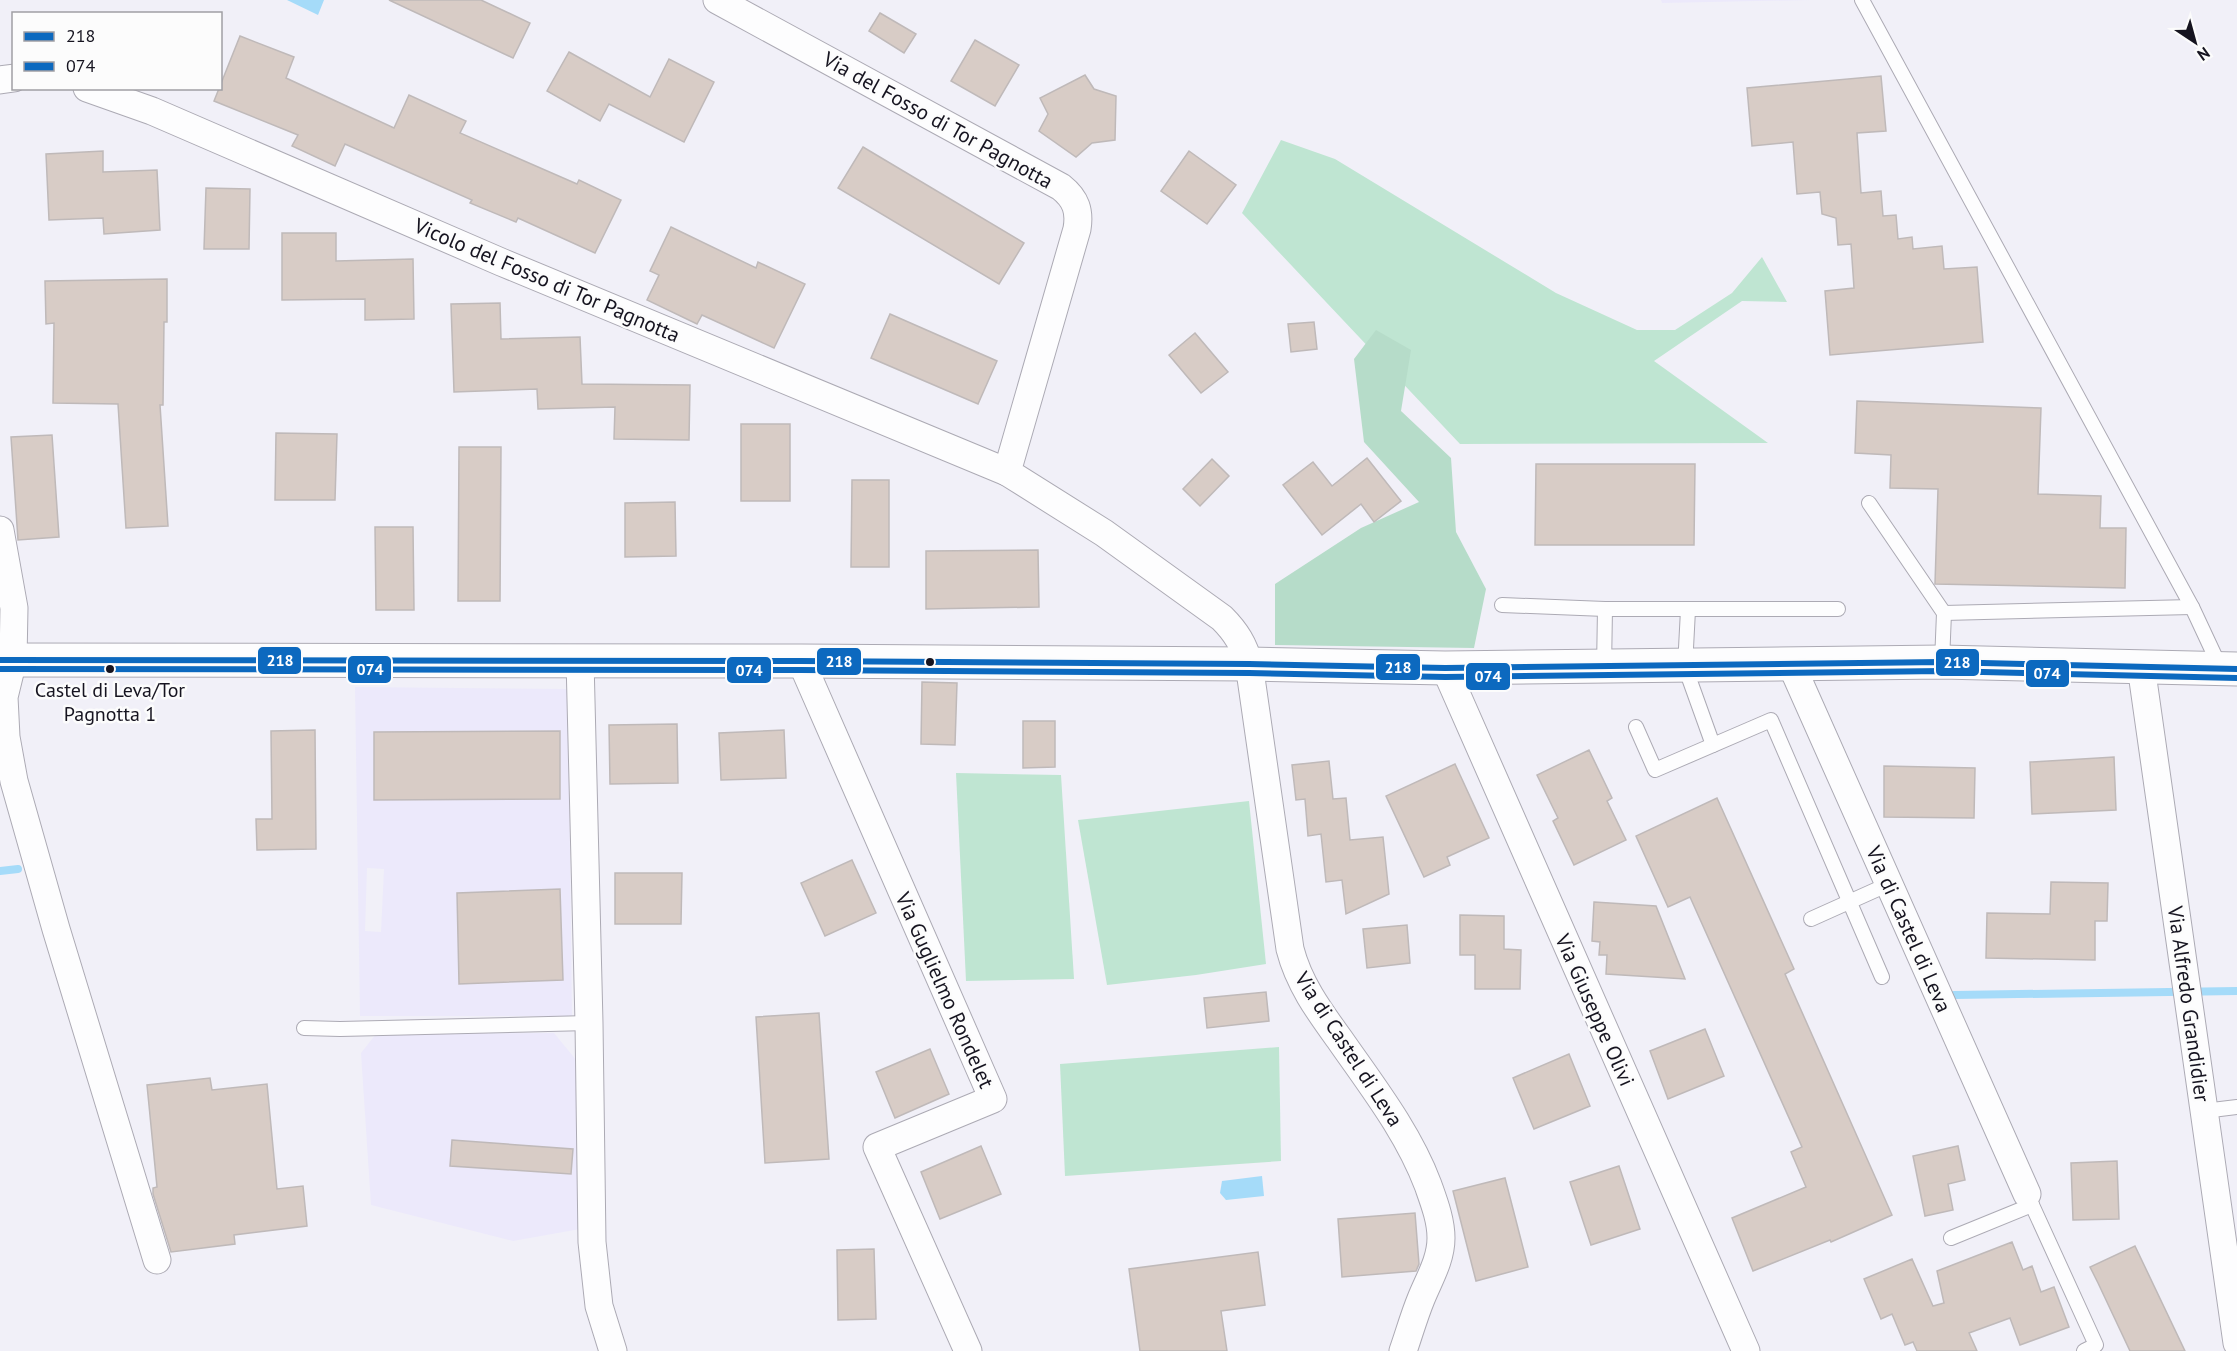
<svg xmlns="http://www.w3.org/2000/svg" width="2237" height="1351" viewBox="0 0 2237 1351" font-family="'PT Sans',sans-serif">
	<rect width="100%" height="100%" fill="#f1f0f8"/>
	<g fill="#ece9fb" fill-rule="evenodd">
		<path d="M 1661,0 L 1811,0 L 1662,3 Z"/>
		<path d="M 355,687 L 568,689 L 572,1016 L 360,1016 ZM 560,731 L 560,799 L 374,800 L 374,732 ZM 367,868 L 384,869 L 381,932 L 365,931 ZM 560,889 L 563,980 L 459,983 L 457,893 Z"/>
		<path d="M 554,1033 L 577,1061 L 580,1229 L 513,1241 L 371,1205 L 361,1053 L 376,1034 ZM 452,1140 L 572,1149 L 571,1174 L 450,1166 Z"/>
	</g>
	<g fill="#bfe5d2">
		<path d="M 1281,140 L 1335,159 L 1556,293 L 1637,330 L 1675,330 L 1732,293 L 1762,257 L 1787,302 L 1742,301 L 1654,361 L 1768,443 L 1460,444 L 1242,213 Z"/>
		<path d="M 956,773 L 1061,775 L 1074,979 L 966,981 Z"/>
		<path d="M 1249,801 L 1266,964 L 1196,975 L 1107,985 L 1078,820 Z"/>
		<path d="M 1279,1047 L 1281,1161 L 1065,1176 L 1060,1064 Z"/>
	</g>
	<path fill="#b6dcc9" d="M 1376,330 L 1411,350 L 1401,411 L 1451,458 L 1456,532 L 1486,589 L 1474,648 L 1275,645 L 1275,584 L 1361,528 L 1419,502 L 1364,442 L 1354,359 Z"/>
	<g fill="#a5dbf9">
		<path d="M 287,0 L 324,0 L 318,15 Z"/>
		<path d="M 1262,1176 L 1264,1196 L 1226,1200 L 1220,1193 L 1222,1181 Z"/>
	</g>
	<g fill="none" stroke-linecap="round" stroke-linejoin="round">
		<g stroke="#a5dbf9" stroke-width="8">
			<path d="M 0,871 L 18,869"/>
			<path d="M 1954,995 L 2237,991"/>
		</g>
	</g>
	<g fill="#d8ccc6" stroke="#bfb9b9" stroke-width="1.5">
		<path d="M 389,0 L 481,0 L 530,23 L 513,58 Z"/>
		<path d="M 880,13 L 916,34 L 904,53 L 869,31 Z"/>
		<path d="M 240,36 L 294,57 L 286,78 L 394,128 L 409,95 L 466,121 L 460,133 L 577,184 L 579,180 L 621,200 L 595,253 L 518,218 L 516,222 L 470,203 L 472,200 L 345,144 L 335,166 L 292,146 L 298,135 L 214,101 Z"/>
		<path d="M 975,40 L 1019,65 L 995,106 L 951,81 Z"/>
		<path d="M 569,52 L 650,97 L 669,59 L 714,82 L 684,142 L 609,104 L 600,121 L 547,91 Z"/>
		<path d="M 1085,75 L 1094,89 L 1116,96 L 1115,140 L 1092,143 L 1076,157 L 1039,131 L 1048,114 L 1040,98 Z"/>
		<path d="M 1881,76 L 1886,131 L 1857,133 L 1861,193 L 1881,191 L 1883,216 L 1896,215 L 1898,239 L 1912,237 L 1913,249 L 1942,246 L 1944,269 L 1977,267 L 1983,342 L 1830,355 L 1825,291 L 1854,288 L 1851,244 L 1838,245 L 1836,218 L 1822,214 L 1820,192 L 1797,194 L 1793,142 L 1752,146 L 1747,88 Z"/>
		<path d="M 863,147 L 1024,243 L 999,284 L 838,188 Z"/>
		<path d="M 103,151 L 103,172 L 157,170 L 160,230 L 104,234 L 103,218 L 49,220 L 46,154 Z"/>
		<path d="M 1189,151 L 1236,185 L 1207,224 L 1161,191 Z"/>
		<path d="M 206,188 L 250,189 L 249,249 L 204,249 Z"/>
		<path d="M 671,227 L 756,268 L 758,262 L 805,284 L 774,348 L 702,315 L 697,324 L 647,300 L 659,275 L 650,271 Z"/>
		<path d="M 282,233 L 336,233 L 336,261 L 413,259 L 414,319 L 365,320 L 365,299 L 282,300 Z"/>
		<path d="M 167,279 L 167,322 L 164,322 L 163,405 L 160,405 L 168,526 L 126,528 L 118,404 L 53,403 L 54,323 L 46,324 L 45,281 Z"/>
		<path d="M 500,303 L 501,339 L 580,337 L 582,384 L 690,385 L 689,440 L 614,439 L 615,407 L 538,409 L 537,389 L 454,392 L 451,304 Z"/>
		<path d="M 890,314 L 997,361 L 978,404 L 871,358 Z"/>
		<path d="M 1314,322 L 1317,349 L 1291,352 L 1288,324 Z"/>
		<path d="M 1195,333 L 1228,372 L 1201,393 L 1169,355 Z"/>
		<path d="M 1857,401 L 2041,408 L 2038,494 L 2101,496 L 2100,528 L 2126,528 L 2125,588 L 1935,584 L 1938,489 L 1890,488 L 1891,455 L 1855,453 Z"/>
		<rect x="741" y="424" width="49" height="77"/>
		<path d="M 276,433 L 337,434 L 335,500 L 275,500 Z"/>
		<path d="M 52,435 L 59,537 L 18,540 L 11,437 Z"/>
		<path d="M 459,447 L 501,447 L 500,601 L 458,601 Z"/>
		<path d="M 1367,458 L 1401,501 L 1374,522 L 1361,504 L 1322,535 L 1283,485 L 1313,462 L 1332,486 Z"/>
		<path d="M 1212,459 L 1229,476 L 1200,506 L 1183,489 Z"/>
		<path d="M 1536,464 L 1695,464 L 1694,545 L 1535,545 Z"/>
		<path d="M 852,480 L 889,480 L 889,567 L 851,567 Z"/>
		<path d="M 675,502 L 676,556 L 625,557 L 625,503 Z"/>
		<path d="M 375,527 L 413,527 L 414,610 L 376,610 Z"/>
		<path d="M 1038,550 L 1039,607 L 926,609 L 926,551 Z"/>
		<path d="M 922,682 L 957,683 L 955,745 L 921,744 Z"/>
		<path d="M 1023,721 L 1055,721 L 1055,767 L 1023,768 Z"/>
		<path d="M 677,724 L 678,783 L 610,784 L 609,725 Z"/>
		<path d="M 315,730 L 316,849 L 257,850 L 256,819 L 272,819 L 271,731 Z"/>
		<path d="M 784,730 L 786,778 L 721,780 L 719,733 Z"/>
		<path d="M 560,731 L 560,799 L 374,800 L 374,732 Z"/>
		<path d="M 1589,750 L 1612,798 L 1607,801 L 1626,840 L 1574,865 L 1553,821 L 1558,818 L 1537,775 Z"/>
		<path d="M 2114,757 L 2116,810 L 2032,814 L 2030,762 Z"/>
		<path d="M 1329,761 L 1333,799 L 1346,798 L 1350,840 L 1383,837 L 1389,894 L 1346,914 L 1342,880 L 1326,882 L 1321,834 L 1308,836 L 1305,799 L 1296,800 L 1292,765 Z"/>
		<path d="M 1455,764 L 1489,838 L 1447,857 L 1450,865 L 1424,877 L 1386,796 Z"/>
		<path d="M 1884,766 L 1975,768 L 1974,818 L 1884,817 Z"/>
		<path d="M 1717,798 L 1794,969 L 1785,974 L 1892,1215 L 1831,1242 L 1830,1240 L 1753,1271 L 1732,1218 L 1806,1187 L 1791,1152 L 1802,1147 L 1690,897 L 1668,907 L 1636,836 Z"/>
		<path d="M 852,860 L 876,913 L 825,936 L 801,883 Z"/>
		<path d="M 615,873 L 682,873 L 681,924 L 615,924 Z"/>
		<path d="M 2051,882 L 2108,883 L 2107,921 L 2095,921 L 2095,960 L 1986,958 L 1987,913 L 2050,914 Z"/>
		<path d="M 560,889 L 563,980 L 459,984 L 457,893 Z"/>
		<path d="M 1594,902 L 1656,906 L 1685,979 L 1606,974 L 1607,955 L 1599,955 L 1600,942 L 1592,941 Z"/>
		<path d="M 1460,915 L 1504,916 L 1504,949 L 1521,950 L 1520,989 L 1475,989 L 1475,955 L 1460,955 Z"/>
		<path d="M 1407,925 L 1410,963 L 1367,968 L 1363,929 Z"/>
		<path d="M 1266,992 L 1269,1021 L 1207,1028 L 1204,998 Z"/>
		<path d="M 819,1013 L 829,1159 L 765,1163 L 756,1017 Z"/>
		<path d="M 1705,1029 L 1724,1076 L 1668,1099 L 1650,1051 Z"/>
		<path d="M 930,1049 L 949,1094 L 895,1118 L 876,1072 Z"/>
		<path d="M 1569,1054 L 1590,1106 L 1534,1129 L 1513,1078 Z"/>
		<path d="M 210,1078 L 212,1090 L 267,1084 L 277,1189 L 303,1186 L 307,1226 L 234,1235 L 235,1244 L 171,1252 L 153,1194 L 153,1188 L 157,1187 L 147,1085 Z"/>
		<path d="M 452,1140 L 573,1149 L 571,1174 L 450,1166 Z"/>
		<path d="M 981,1146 L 1001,1194 L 940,1219 L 921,1172 Z"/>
		<path d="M 1958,1146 L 1965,1180 L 1948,1184 L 1953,1210 L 1925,1216 L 1913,1156 Z"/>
		<path d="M 2117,1161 L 2119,1219 L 2073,1220 L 2071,1163 Z"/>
		<path d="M 1619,1166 L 1640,1229 L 1591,1245 L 1570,1182 Z"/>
		<path d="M 1505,1178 L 1528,1267 L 1476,1281 L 1453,1191 Z"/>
		<path d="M 1415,1213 L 1419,1264 L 1416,1271 L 1342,1277 L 1338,1219 Z"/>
		<path d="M 2012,1242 L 2023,1270 L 2032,1266 L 2041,1292 L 2054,1287 L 2069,1327 L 2020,1345 L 2010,1318 L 1969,1333 L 1977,1351 L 1917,1351 L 1913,1342 L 1905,1345 L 1892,1314 L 1881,1319 L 1864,1279 L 1912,1259 L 1933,1306 L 1944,1303 L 1937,1271 Z"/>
		<path d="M 2135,1246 L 2185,1351 L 2130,1351 L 2098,1283 L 2090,1267 Z"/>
		<path d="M 874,1249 L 876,1319 L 838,1320 L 837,1250 Z"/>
		<path d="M 1258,1252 L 1265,1305 L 1221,1311 L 1227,1351 L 1140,1351 L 1129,1269 Z"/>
	</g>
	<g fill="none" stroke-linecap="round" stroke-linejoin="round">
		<g stroke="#acaab4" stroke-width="16">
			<g id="lane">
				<path d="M 1862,0 L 2192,607 L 2220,667"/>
				<path d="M 1869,503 L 1944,613 L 1942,662"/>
				<path d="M 1502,605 L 1605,609 L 1838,609"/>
				<path d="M 1688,610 L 1685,667 L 1713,745"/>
				<path d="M 1944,613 L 2192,607"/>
				<path d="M 1604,668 L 1605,609"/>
				<path d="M 1636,727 L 1655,770 L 1771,720 L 1882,977"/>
				<path d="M 1811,919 L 1889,884"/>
				<path d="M 304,1028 L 340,1029 L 589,1023"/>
				<path d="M 2204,1111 L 2237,1107"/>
				<path d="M 2027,1194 L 2096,1345 L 2084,1351"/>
				<path d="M 1951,1238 L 2032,1205"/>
			</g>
		</g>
		<g stroke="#acaab4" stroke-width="29">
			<g id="street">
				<path d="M 717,0 L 1061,187 C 1076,199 1080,211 1077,229 L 1007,472 L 1104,533 L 1222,618 C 1236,632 1244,645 1249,664 L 1290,949 C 1299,984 1319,1011 1340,1040 C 1372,1086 1408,1132 1428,1185 C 1434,1202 1441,1220 1441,1238 C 1441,1260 1429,1279 1421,1299 C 1414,1316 1409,1334 1403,1351"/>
				<path d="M 0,80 L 14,78"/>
				<path d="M 87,88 L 152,111 L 501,262 L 1007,472"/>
				<path d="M 0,530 L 14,608 L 13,660 L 4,697 L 6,737 L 14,781 L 56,929 L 157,1260"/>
				<path d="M 580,660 L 589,1023 L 592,1242 L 599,1306 L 613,1351"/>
				<path d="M 801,661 L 993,1099 L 877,1147 L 968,1351"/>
				<path d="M 1791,664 L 2027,1194"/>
				<path d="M 2141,666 L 2237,1343"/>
				<path d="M 1445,668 L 1746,1351"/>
			</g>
		</g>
		<g stroke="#acaab4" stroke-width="35">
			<path id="secondary" d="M 0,660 L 801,661 L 1249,664 L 1445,668 L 1942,662 L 2237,669"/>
		</g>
		<use href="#lane" stroke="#fdfdfe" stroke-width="14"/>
		<use href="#street" stroke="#fdfdfe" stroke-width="27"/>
		<use href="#secondary" stroke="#fdfdfe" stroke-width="33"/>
		<g stroke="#fcfcfc" stroke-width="10">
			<path id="bus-1" d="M 0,660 L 801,661 L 1249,664 L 1445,668 L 1942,662 L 2237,669"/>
		</g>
		<g stroke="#fcfcfc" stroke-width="10">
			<path id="bus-2" d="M 0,669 L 801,670 L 1249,673 L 1445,677 L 1942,671 L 2237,678"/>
		</g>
		<use href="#bus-1" stroke="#0c69bf" stroke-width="6"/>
		<use href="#bus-2" stroke="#0c69bf" stroke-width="6"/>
	</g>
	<g fill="#161420" stroke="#fcfcfc" stroke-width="2">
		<circle cx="930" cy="662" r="5"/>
		<circle cx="110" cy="669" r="5"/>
	</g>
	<g text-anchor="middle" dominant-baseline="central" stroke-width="5" stroke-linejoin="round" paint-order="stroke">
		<g font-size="20" fill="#161420" stroke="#fcfcfc">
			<text x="110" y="690">Castel di Leva/Tor<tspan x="110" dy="24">Pagnotta 1</tspan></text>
		</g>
		<g font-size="21" fill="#161420" stroke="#fcfcfc">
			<text transform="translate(938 120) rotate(29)">Via del Fosso di Tor Pagnotta</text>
			<text transform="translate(547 280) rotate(23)">Vicolo del Fosso di Tor Pagnotta</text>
			<text transform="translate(1909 929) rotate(66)">Via di Castel di Leva</text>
			<text transform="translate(945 990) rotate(66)">Via Guglielmo Rondelet</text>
			<text transform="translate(2189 1004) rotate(82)">Via Alfredo Grandidier</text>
			<text transform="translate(1595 1010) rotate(66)">Via Giuseppe Olivi</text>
			<text transform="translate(1349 1049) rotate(57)">Via di Castel di Leva</text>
		</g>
	</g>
	<g stroke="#fcfcfc" stroke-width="2">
		<rect x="257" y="646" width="45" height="29" rx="6" fill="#0c69bf"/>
		<rect x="816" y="647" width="46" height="29" rx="6" fill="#0c69bf"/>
		<rect x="1935" y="648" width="45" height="29" rx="6" fill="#0c69bf"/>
		<rect x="1375" y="653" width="46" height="28" rx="6" fill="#0c69bf"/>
		<rect x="347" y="655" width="45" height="29" rx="6" fill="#0c69bf"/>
		<rect x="726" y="656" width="46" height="28" rx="6" fill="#0c69bf"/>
		<rect x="2025" y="659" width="45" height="29" rx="6" fill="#0c69bf"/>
		<rect x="1465" y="662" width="46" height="29" rx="6" fill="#0c69bf"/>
	</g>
	<g font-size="16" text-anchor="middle" font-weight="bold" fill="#fff">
		<text x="280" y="666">218</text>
		<text x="839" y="667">218</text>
		<text x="1957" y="668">218</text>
		<text x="1398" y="673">218</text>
		<text x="370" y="675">074</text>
		<text x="749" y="676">074</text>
		<text x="2047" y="679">074</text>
		<text x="1488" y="682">074</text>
	</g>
	<rect x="12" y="12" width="210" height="78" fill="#fcfcfc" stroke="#a09fa4" stroke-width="1.5"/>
	<rect x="24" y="32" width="30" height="9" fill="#0c69bf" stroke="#a09fa4" stroke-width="1.5"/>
	<text x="66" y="42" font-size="18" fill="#161420">218</text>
	<rect x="24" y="62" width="30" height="9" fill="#0c69bf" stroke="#a09fa4" stroke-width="1.5"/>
	<text x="66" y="72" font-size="18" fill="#161420">074</text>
	<g transform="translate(2195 42) rotate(144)" stroke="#fcfcfc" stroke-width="4.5" paint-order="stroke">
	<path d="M0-4.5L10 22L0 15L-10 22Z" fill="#161420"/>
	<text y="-9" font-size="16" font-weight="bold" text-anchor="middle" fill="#161420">N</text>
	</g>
</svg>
